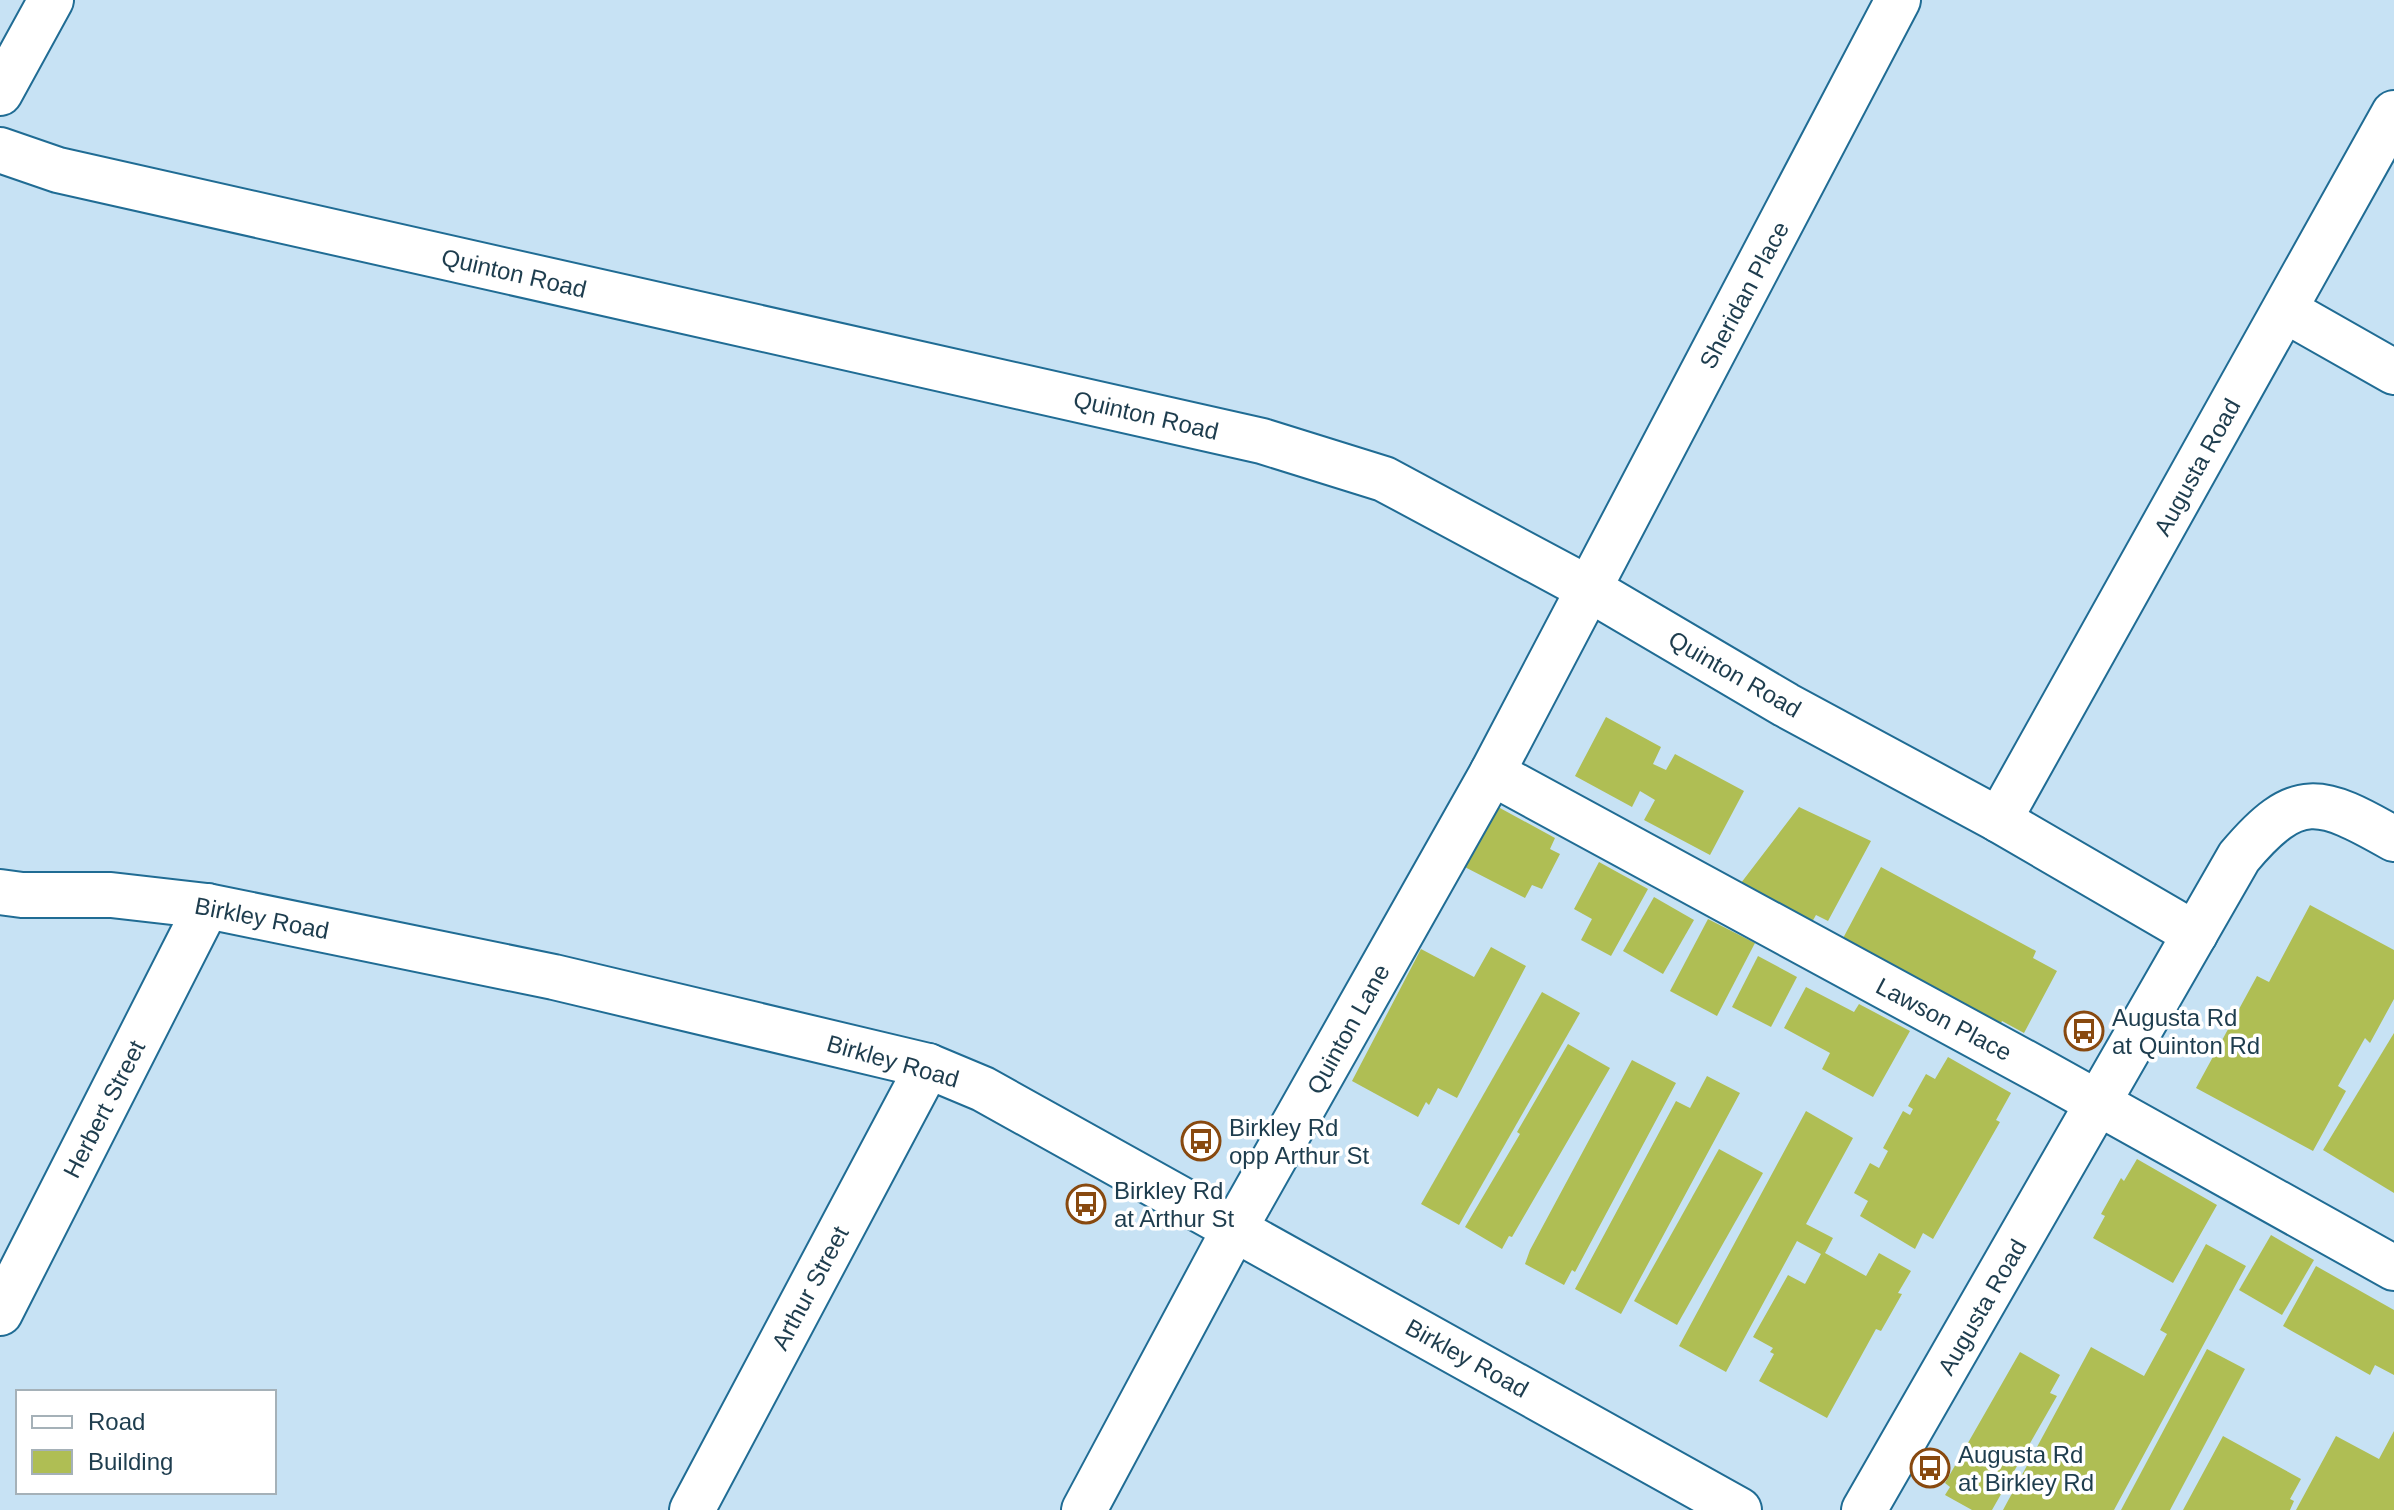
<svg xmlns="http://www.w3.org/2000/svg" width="2394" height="1510" viewBox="0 0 2394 1510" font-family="Arial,sans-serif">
	<rect width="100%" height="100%" fill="#c7e2f4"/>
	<g fill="#afbe54">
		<path d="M 1606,717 L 1661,747 L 1653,764 L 1666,770 L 1675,754 L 1744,791 L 1710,855 L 1644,820 L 1655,800 L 1640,791 L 1632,807 L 1575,776 Z"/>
		<path d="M 1489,802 L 1555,838 L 1550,849 L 1560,854 L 1542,889 L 1532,885 L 1525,898 L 1457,863 Z"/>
		<path d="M 1799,807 L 1871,841 L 1828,921 L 1816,915 L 1812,922 L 1741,883 Z"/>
		<path d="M 1599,862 L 1648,889 L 1611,956 L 1581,940 L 1592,919 L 1574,909 Z"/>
		<path d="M 1881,867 L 2036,951 L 2033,958 L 2057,971 L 2024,1033 L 2002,1021 L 1999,1027 L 1841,942 Z"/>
		<path d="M 1654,897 L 1694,920 L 1663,974 L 1623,951 Z"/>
		<path d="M 2310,905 L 2394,950 L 2394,999 L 2370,1043 L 2365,1038 L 2338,1086 L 2346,1091 L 2313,1151 L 2196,1088 L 2257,976 L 2269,982 Z"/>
		<path d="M 1708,919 L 1755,943 L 1717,1016 L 1670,991 Z"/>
		<path d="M 1491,947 L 1526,966 L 1457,1098 L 1438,1088 L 1429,1105 L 1426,1102 L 1418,1117 L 1352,1081 L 1421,949 L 1474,977 Z"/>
		<path d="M 1758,956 L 1797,977 L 1771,1027 L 1732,1007 Z"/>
		<path d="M 1806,987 L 1854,1012 L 1859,1004 L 1910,1031 L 1873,1097 L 1822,1069 L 1830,1053 L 1784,1028 Z"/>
		<path d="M 1542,992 L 1580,1013 L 1459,1225 L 1421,1204 Z"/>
		<path d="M 2394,1033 L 2394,1193 L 2323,1150 Z"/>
		<path d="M 1568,1044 L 1610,1068 L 1512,1237 L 1509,1236 L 1502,1249 L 1465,1227 L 1520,1134 L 1517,1132 Z"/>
		<path d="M 1948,1057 L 2011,1093 L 1996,1120 L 2000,1122 L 1933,1239 L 1923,1233 L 1915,1249 L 1860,1216 L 1868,1201 L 1854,1193 L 1870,1163 L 1879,1168 L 1888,1151 L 1883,1148 L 1903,1111 L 1910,1115 L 1913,1109 L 1908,1106 L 1926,1074 L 1935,1079 Z"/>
		<path d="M 1632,1060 L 1676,1083 L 1575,1272 L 1572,1270 L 1564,1285 L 1525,1264 L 1530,1250 Z"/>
		<path d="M 1707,1076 L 1740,1093 L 1621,1314 L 1575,1289 L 1676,1101 L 1690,1108 Z"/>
		<path d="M 1806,1111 L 1853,1138 L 1806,1224 L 1833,1238 L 1825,1253 L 1866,1276 L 1879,1253 L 1911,1271 L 1898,1293 L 1902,1294 L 1881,1331 L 1876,1329 L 1827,1418 L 1759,1381 L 1774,1354 L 1770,1352 L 1773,1348 L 1753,1337 L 1788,1275 L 1805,1284 L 1821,1254 L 1797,1241 L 1726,1372 L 1679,1346 Z"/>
		<path d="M 1719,1149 L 1763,1173 L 1677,1325 L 1634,1301 Z"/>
		<path d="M 2137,1159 L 2217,1205 L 2173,1283 L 2093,1238 L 2105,1216 L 2101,1214 L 2121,1178 L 2124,1181 Z"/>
		<path d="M 2271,1235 L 2314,1260 L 2282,1315 L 2239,1290 Z"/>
		<path d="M 2206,1244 L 2246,1266 L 2114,1510 L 2003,1510 L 2091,1347 L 2144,1376 L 2167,1334 L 2160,1330 Z"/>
		<path d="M 2316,1266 L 2394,1310 L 2394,1375 L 2375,1365 L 2370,1375 L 2283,1326 Z"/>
		<path d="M 2207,1349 L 2245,1369 L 2170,1510 L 2121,1510 Z"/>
		<path d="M 2020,1352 L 2060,1375 L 2050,1393 L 2057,1396 L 1992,1510 L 1972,1510 L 1945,1495 L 1950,1487 L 1945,1483 Z"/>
		<path d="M 2394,1431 L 2394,1510 L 2296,1510 L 2336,1436 L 2379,1459 Z"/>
		<path d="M 2223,1436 L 2301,1479 L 2290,1499 L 2294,1501 L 2290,1510 L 2183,1510 Z"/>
	</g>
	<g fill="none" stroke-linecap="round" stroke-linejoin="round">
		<g stroke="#206c94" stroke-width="48">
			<g id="minor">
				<path d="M 0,93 L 51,0"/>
				<path d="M 0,150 L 58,170 L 1262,441 L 1384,479 L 1589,589 L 1786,705 L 1999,820 L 2195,934"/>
				<path d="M 2285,310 L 2394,372"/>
				<path d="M 1492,773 L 2046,1074 L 2394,1268"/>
				<path d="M 1999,820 L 2394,113"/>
				<path d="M 0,892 L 22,895 L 111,895 L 207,906 L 554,977 L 928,1066 L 983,1089 L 1739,1510"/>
				<path d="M 0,1313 L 207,906"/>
				<path d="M 692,1510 L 928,1066"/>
				<path d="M 1084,1510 L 1235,1228 L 1492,773 L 1898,0"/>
				<path d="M 1864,1510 L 2239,857 C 2297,788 2320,797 2394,839"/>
			</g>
		</g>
		<use href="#minor" stroke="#fff" stroke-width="44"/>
	</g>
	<defs>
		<g id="bus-ring" transform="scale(2)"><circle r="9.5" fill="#fff" stroke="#88490f" stroke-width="1.5"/><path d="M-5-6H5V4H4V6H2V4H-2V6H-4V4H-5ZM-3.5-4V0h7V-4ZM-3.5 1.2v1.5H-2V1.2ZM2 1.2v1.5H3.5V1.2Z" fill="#88490f"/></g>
	</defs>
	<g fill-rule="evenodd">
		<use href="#bus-ring" x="2084" y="1031"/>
		<use href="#bus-ring" x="1201" y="1141"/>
		<use href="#bus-ring" x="1086" y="1204"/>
		<use href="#bus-ring" x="1930" y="1468"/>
	</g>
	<g text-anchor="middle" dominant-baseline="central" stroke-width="7" stroke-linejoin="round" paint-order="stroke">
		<g font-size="24" fill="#1e3d4e" stroke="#fff">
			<text transform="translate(514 273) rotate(13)">Quinton Road</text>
			<text transform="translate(1744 295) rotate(-62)">Sheridan Place</text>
			<text transform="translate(1146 415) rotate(13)">Quinton Road</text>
			<text transform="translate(2197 467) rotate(-61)">Augusta Road</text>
			<text transform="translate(1735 674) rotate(30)">Quinton Road</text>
			<text transform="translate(262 918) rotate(11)">Birkley Road</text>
			<text transform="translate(1944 1019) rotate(28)">Lawson Place</text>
			<text transform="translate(1348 1029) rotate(-61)">Quinton Lane</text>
			<text transform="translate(893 1061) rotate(16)">Birkley Road</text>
			<text transform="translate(104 1109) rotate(-63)">Herbert Street</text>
			<text transform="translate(810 1288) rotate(-62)">Arthur Street</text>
			<text transform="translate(1982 1307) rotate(-60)">Augusta Road</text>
			<text transform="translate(1467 1358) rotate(29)">Birkley Road</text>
		</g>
		<g font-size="24" fill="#1e3d4e" stroke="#fff" text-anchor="start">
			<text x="2112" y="1017">Augusta Rd<tspan x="2112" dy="28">at Quinton Rd</tspan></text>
			<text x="1229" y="1127">Birkley Rd<tspan x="1229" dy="28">opp Arthur St</tspan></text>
			<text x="1114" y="1190">Birkley Rd<tspan x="1114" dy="28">at Arthur St</tspan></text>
			<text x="1958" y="1454">Augusta Rd<tspan x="1958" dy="28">at Birkley Rd</tspan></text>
		</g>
	</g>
	<rect x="16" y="1390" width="260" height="104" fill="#ffffff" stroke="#a5b1b8" stroke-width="2"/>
	<rect x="32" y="1416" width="40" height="12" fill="#ffffff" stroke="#a5b1b8" stroke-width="2"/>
	<text x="88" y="1430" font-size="24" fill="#1e3d4e">Road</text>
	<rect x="32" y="1450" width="40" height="24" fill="#afbe54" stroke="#a5b1b8" stroke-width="2"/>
	<text x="88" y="1470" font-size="24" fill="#1e3d4e">Building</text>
</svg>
